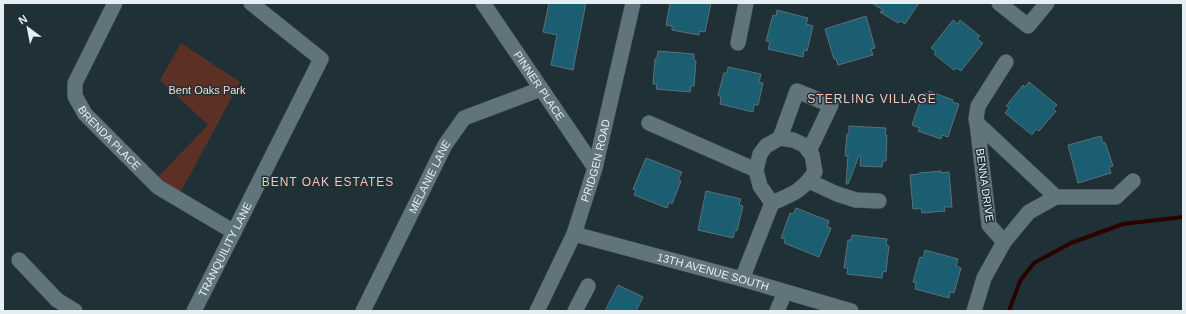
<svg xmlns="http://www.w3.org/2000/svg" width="1186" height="314" viewBox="0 0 1186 314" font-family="Arial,sans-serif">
	<rect width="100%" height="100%" fill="#1f3137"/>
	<path fill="#5c3024" d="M 181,43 L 240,82 L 177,199 L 153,182 L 208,125 L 160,80 Z"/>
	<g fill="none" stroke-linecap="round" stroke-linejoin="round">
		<path stroke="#2a0100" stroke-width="4" d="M 1009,311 L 1020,281 L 1034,263 L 1071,243 L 1123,224 L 1183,217"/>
	</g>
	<g fill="#1b5d71" stroke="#5c6f77">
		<path d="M 549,3 L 586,3 L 573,70 L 551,65 L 557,35 L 543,32 Z"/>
		<path d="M 670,3 L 711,3 L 705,32 L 699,31 L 699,35 L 672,30 L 672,26 L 666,25 Z"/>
		<path d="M 872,3 L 919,3 L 905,24 L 900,21 L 898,23 L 880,12 L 884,11 Z"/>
		<path d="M 777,10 L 808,18 L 806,24 L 813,26 L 807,51 L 804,50 L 803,57 L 768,49 L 770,42 L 766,41 L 773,15 L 776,16 Z"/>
		<path d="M 866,16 L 875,48 L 871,49 L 873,55 L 838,65 L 836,59 L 834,59 L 825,29 Z"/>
		<path d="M 953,20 L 958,24 L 960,20 L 980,36 L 977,39 L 983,43 L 961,71 L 956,68 L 954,70 L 934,54 L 936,52 L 931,48 Z"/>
		<path d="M 658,51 L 694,54 L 694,60 L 696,61 L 694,86 L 691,86 L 690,92 L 656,89 L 657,84 L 653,84 L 655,59 L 657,59 Z"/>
		<path d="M 728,67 L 761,74 L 759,82 L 763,83 L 758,105 L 754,105 L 753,112 L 720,104 L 721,97 L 718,95 L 724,73 L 727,73 Z"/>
		<path d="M 1029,82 L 1057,105 L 1053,109 L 1056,111 L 1039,131 L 1036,129 L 1032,135 L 1005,113 L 1009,108 L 1006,106 L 1023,85 L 1025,87 Z"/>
		<path d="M 929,91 L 953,100 L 952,102 L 959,104 L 948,137 L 942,135 L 941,139 L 918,131 L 920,128 L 912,125 L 923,93 L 928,94 Z"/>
		<path d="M 849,126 L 886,128 L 885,135 L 887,135 L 886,161 L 883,161 L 882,167 L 860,166 L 861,156 L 859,156 L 848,184 L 846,184 L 848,156 L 845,156 L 847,134 L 849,134 Z"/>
		<path d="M 1101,136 L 1103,143 L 1105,142 L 1113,166 L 1109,167 L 1111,173 L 1078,183 L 1068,145 Z"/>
		<path d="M 646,158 L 682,172 L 678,180 L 681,181 L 672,204 L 669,202 L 667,208 L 634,195 L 636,190 L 633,189 Z"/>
		<path d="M 941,171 L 941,173 L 949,172 L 952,207 L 944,207 L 945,211 L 922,213 L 921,208 L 913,209 L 910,175 L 919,174 L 919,173 Z"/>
		<path d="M 706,191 L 741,199 L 739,205 L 743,206 L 737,231 L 735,230 L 733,238 L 698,230 Z"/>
		<path d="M 796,208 L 829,221 L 827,227 L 831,228 L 819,257 L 784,243 L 785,239 L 781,238 L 790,213 L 793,214 Z"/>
		<path d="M 852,235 L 887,239 L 886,245 L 889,246 L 886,272 L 883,271 L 882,278 L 847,274 L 848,268 L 844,268 L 848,240 L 851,240 Z"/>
		<path d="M 925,250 L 958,259 L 956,266 L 961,268 L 954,293 L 950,292 L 949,298 L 915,289 L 916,283 L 913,282 L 920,257 L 923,258 Z"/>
		<path d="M 618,285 L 643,297 L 636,311 L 605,311 Z"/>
	</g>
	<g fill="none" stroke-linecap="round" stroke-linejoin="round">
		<g stroke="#3c4c51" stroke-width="16">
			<g id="minor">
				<path id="s1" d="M 115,3 L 75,83 L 75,96 L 85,114 L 158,187 L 234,232"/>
				<path id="s2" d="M 483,3 L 595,168"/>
				<path d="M 999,3 L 1028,26 L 1047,3"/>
				<path d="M 738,43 L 746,3"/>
				<path d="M 649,123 L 756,170"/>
				<path d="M 977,123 L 976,119 L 978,106 L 1006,62"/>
				<path d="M 780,138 L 797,91 L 831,105 L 809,151"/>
				<path d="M 809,181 L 837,194 L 856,200 L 879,201"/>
				<path id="s3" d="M 574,234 L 742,279 L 851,311"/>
				<path d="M 1004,242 L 989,225 L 977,123 L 1056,197"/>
				<path d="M 19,260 L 57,300 L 75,311"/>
				<path d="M 742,279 L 772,203 C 793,194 802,191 815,172 L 812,155 L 804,145 L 793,140 L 780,138 L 766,146 L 760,154 L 756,170 L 760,186 L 772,203"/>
				<path id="s4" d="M 194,311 L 321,59 L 251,3"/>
				<path id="s5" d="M 363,311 L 445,145 L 464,118 L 541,89"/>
				<path id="s6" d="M 537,311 L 574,234 L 595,168 L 633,3"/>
				<path d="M 575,311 L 588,286"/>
				<path d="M 777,311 L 785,292"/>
				<path d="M 974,311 L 984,278 L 1004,242 L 1029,212 L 1056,197 L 1116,197 L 1133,181"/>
			</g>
		</g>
		<use href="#minor" stroke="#61747c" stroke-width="15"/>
	</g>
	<g text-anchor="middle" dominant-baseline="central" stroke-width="3" stroke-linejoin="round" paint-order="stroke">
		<g font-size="11" fill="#e4eef3" stroke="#1f3137">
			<text stroke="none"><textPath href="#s2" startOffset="100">PINNER PLACE</textPath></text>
			<text stroke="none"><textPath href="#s1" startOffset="157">BRENDA PLACE</textPath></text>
			<text stroke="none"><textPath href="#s6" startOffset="162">PRIDGEN ROAD</textPath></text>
			<text stroke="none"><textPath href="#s5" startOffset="150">MELANIE LANE</textPath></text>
			<text transform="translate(985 185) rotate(82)">BENNA DRIVE</text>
			<text stroke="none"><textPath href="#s4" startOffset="69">TRANQUILITY LANE</textPath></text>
			<text stroke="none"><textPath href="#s3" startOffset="144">13TH AVENUE SOUTH</textPath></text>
		</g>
		<g font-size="11" fill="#fddbd1" stroke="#1f3137">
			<text x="207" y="90">Bent Oaks Park</text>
		</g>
		<g font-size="12" letter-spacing="1" fill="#f7c6b7" stroke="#1f3137">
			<text x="872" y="99">STERLING VILLAGE</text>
			<text x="328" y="182">BENT OAK ESTATES</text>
		</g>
	</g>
	<rect width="1186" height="314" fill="none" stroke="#e4eef3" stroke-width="8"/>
	<g transform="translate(28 28) rotate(328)" stroke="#1f3137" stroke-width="3" paint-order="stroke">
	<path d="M0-3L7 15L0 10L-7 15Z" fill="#e4eef3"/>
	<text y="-6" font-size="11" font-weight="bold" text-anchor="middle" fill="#e4eef3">N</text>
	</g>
</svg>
